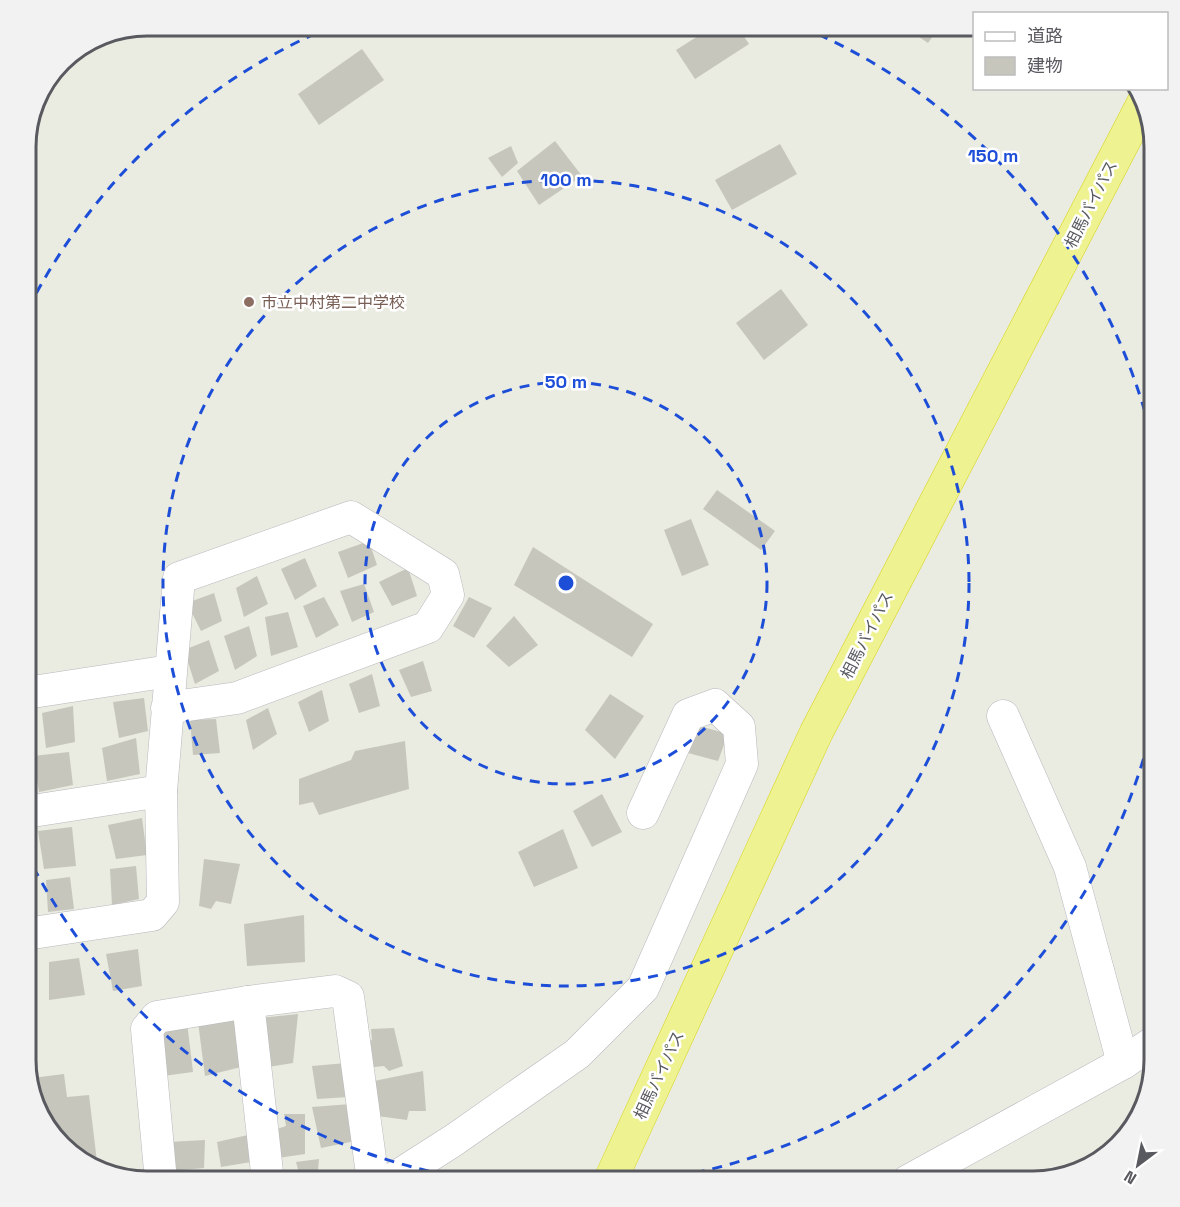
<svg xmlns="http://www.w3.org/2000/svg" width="1180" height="1207" viewBox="0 0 1180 1207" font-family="'Space Grotesk','Noto Sans JP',sans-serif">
	<rect width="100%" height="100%" fill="#eaebe1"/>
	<g fill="#c6c6bd">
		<path d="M 714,26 L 737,26 L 749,44 L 695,79 L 676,50 Z"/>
		<path d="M 903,26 L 940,26 L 928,43 Z"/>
		<path d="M 362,49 L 384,80 L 319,125 L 298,94 Z"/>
		<path d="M 555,141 L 582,176 L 539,205 L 517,171 Z"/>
		<path d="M 780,144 L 797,174 L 732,210 L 715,180 Z"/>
		<path d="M 511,146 L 518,163 L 502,177 L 488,158 Z"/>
		<path d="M 781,289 L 808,325 L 764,360 L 736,323 Z"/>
		<path d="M 717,490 L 775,531 L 761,550 L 703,509 Z"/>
		<path d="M 691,519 L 709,565 L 682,576 L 664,530 Z"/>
		<path d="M 369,541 L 377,565 L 348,578 L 338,552 Z"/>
		<path d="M 533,547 L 653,624 L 632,657 L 514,585 Z"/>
		<path d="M 305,558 L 317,586 L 295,600 L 281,569 Z"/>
		<path d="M 408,568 L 417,596 L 392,606 L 379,582 Z"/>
		<path d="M 257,576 L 268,604 L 244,617 L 236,588 Z"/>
		<path d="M 364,584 L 374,612 L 352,622 L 340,591 Z"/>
		<path d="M 214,593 L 222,621 L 201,631 L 187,603 Z"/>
		<path d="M 324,597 L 339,625 L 316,638 L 303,606 Z"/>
		<path d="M 469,597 L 492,608 L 474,638 L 453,626 Z"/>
		<path d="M 288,612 L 298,647 L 271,656 L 265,617 Z"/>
		<path d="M 514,616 L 538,645 L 509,667 L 486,646 Z"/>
		<path d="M 249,626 L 257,656 L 235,670 L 224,636 Z"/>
		<path d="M 209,640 L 219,671 L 195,684 L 184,650 Z"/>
		<path d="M 423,661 L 432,691 L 411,697 L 399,670 Z"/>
		<path d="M 372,674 L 380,706 L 359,713 L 349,684 Z"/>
		<path d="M 322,690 L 329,721 L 309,732 L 298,702 Z"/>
		<path d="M 610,694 L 644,716 L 615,759 L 585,730 Z"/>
		<path d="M 144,698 L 148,731 L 119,738 L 113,702 Z"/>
		<path d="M 73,706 L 75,742 L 46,748 L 42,713 Z"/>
		<path d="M 268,708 L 277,734 L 253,750 L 246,720 Z"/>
		<path d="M 216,719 L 220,753 L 193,755 L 190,720 Z"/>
		<path d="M 696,725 L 728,734 L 718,761 L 688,753 Z"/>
		<path d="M 136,738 L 140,774 L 107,781 L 102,748 Z"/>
		<path d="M 405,741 L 409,789 L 319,815 L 313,802 L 299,805 L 299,779 L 351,760 L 355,751 Z"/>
		<path d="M 69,752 L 73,785 L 39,792 L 33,756 Z"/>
		<path d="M 602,794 L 622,832 L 592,847 L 573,811 Z"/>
		<path d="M 142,818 L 147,855 L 116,859 L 108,825 Z"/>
		<path d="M 72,827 L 76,866 L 44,869 L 38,831 Z"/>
		<path d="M 563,829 L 578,868 L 534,887 L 518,852 Z"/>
		<path d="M 204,859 L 240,864 L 231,904 L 216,901 L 211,909 L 199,906 Z"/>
		<path d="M 136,866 L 139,899 L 112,905 L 110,869 Z"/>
		<path d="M 70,877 L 74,909 L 48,912 L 46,880 Z"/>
		<path d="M 304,915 L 305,962 L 247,966 L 244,924 Z"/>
		<path d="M 138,949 L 142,986 L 113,991 L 106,954 Z"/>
		<path d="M 79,958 L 85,995 L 49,1000 L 49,962 Z"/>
		<path d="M 26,964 L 30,964 L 36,1001 L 26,1004 Z"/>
		<path d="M 298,1014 L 293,1063 L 268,1067 L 260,1018 Z"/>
		<path d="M 238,1019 L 241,1067 L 205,1076 L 198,1022 Z"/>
		<path d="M 187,1022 L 193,1072 L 163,1076 L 155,1031 Z"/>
		<path d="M 394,1028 L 403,1066 L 389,1071 L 384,1066 L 366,1068 L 363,1044 L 372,1040 L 371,1029 Z"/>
		<path d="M 346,1063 L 349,1097 L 317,1099 L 312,1066 Z"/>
		<path d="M 423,1071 L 426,1111 L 409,1111 L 407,1120 L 370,1115 L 369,1082 Z"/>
		<path d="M 64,1074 L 67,1097 L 89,1095 L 98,1170 L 93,1169 L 55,1140 L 34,1103 L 32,1078 Z"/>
		<path d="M 351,1104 L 355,1141 L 321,1148 L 312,1107 Z"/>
		<path d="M 284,1114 L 305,1114 L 305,1154 L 278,1158 L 271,1131 L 286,1126 Z"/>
		<path d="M 248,1135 L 251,1162 L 221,1167 L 217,1142 Z"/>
		<path d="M 205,1140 L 204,1168 L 171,1171 L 169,1142 Z"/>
		<path d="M 319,1159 L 317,1181 L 277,1181 L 276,1176 L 299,1173 L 296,1162 Z"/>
	</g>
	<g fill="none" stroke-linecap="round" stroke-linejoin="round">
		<g stroke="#b8b8be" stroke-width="33">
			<g id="street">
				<path d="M 26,693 L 170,671"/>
				<path d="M 1003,716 L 1070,867 L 1123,1063"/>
				<path d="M 26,812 L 161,791"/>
				<path d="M 26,934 L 152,915 L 163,902 L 161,791 L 179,578 L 351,517 L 443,574 L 448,595 L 428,627 L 237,698 L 167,708"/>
				<path d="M 248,1002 L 268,1181"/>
				<path d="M 161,1181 L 147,1029 L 157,1017 L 248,1002 L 335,991 L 348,997 L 373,1181"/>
				<path d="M 390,1181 L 454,1140 L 577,1054 L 643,988 L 742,764 L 739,727 L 715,705 L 688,715 L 643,813"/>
				<path d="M 908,1181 L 1123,1063 L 1154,1042"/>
			</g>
		</g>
		<g stroke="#d7d414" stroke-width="34">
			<path id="highway" d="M 610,1181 L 816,733 L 1145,100"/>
		</g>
		<use href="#street" stroke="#fff" stroke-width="32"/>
		<use href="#highway" stroke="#eef290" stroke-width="33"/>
	</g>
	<g fill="none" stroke="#1d4ed8" stroke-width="3" stroke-dasharray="10 8">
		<circle cx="566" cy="583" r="201"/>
		<circle cx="566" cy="583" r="403"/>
		<path d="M1153 724A604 604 0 0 1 650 1181M482 1181A604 604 0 0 1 28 857M28 309A604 604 0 0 1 330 27M802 27A604 604 0 0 1 1153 442"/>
	</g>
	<circle fill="#8d6e63" stroke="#fff" stroke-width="2" cx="249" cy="302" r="6"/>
	<g text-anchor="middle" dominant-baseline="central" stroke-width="5" stroke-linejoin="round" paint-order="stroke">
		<g font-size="16" fill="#595a60" stroke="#fff">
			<text transform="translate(1091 204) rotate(-63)">相馬バイパス</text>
			<text transform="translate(867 635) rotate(-63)">相馬バイパス</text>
			<text transform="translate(659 1075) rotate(-65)">相馬バイパス</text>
		</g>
		<g font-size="16" fill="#785e54" stroke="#fff" text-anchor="start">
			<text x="261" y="302">市立中村第二中学校</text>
		</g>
	</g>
	<path d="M0 0H1180V1207H0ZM147 36H1033A111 111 0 0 1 1144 147V1060A111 111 0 0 1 1033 1171H147A111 111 0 0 1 36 1060V147A111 111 0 0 1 147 36Z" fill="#f2f2f2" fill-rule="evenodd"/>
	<path fill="none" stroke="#595a60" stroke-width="3" d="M147 36H1033A111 111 0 0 1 1144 147V1060A111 111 0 0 1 1033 1171H147A111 111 0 0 1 36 1060V147A111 111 0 0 1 147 36Z"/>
	<circle cx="566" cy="583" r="9" fill="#1d4ed8" stroke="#fff" stroke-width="3"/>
	<g font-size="18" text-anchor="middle" font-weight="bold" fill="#1d4ed8" stroke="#fff" stroke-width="5" stroke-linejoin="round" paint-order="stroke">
		<text x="993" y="162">150 m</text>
		<text x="566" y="186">100 m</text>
		<text x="566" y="388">50 m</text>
	</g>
	<rect x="973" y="12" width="195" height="78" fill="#ffffff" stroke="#bdbdbf" stroke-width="1.5"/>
	<rect x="985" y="32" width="30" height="9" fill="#ffffff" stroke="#bdbdbf" stroke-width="1.5"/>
	<text x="1027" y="42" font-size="18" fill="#595a60">道路</text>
	<rect x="985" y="57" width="30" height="18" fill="#c6c6bd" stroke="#bdbdbf" stroke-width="1.5"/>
	<text x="1027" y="72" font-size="18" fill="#595a60">建物</text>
	<g transform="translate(1138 1165) rotate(212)" stroke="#ffffff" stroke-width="4.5" paint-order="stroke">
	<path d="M0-4.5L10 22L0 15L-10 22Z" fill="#595a60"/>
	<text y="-9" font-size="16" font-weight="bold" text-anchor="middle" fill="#595a60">N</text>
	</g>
</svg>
